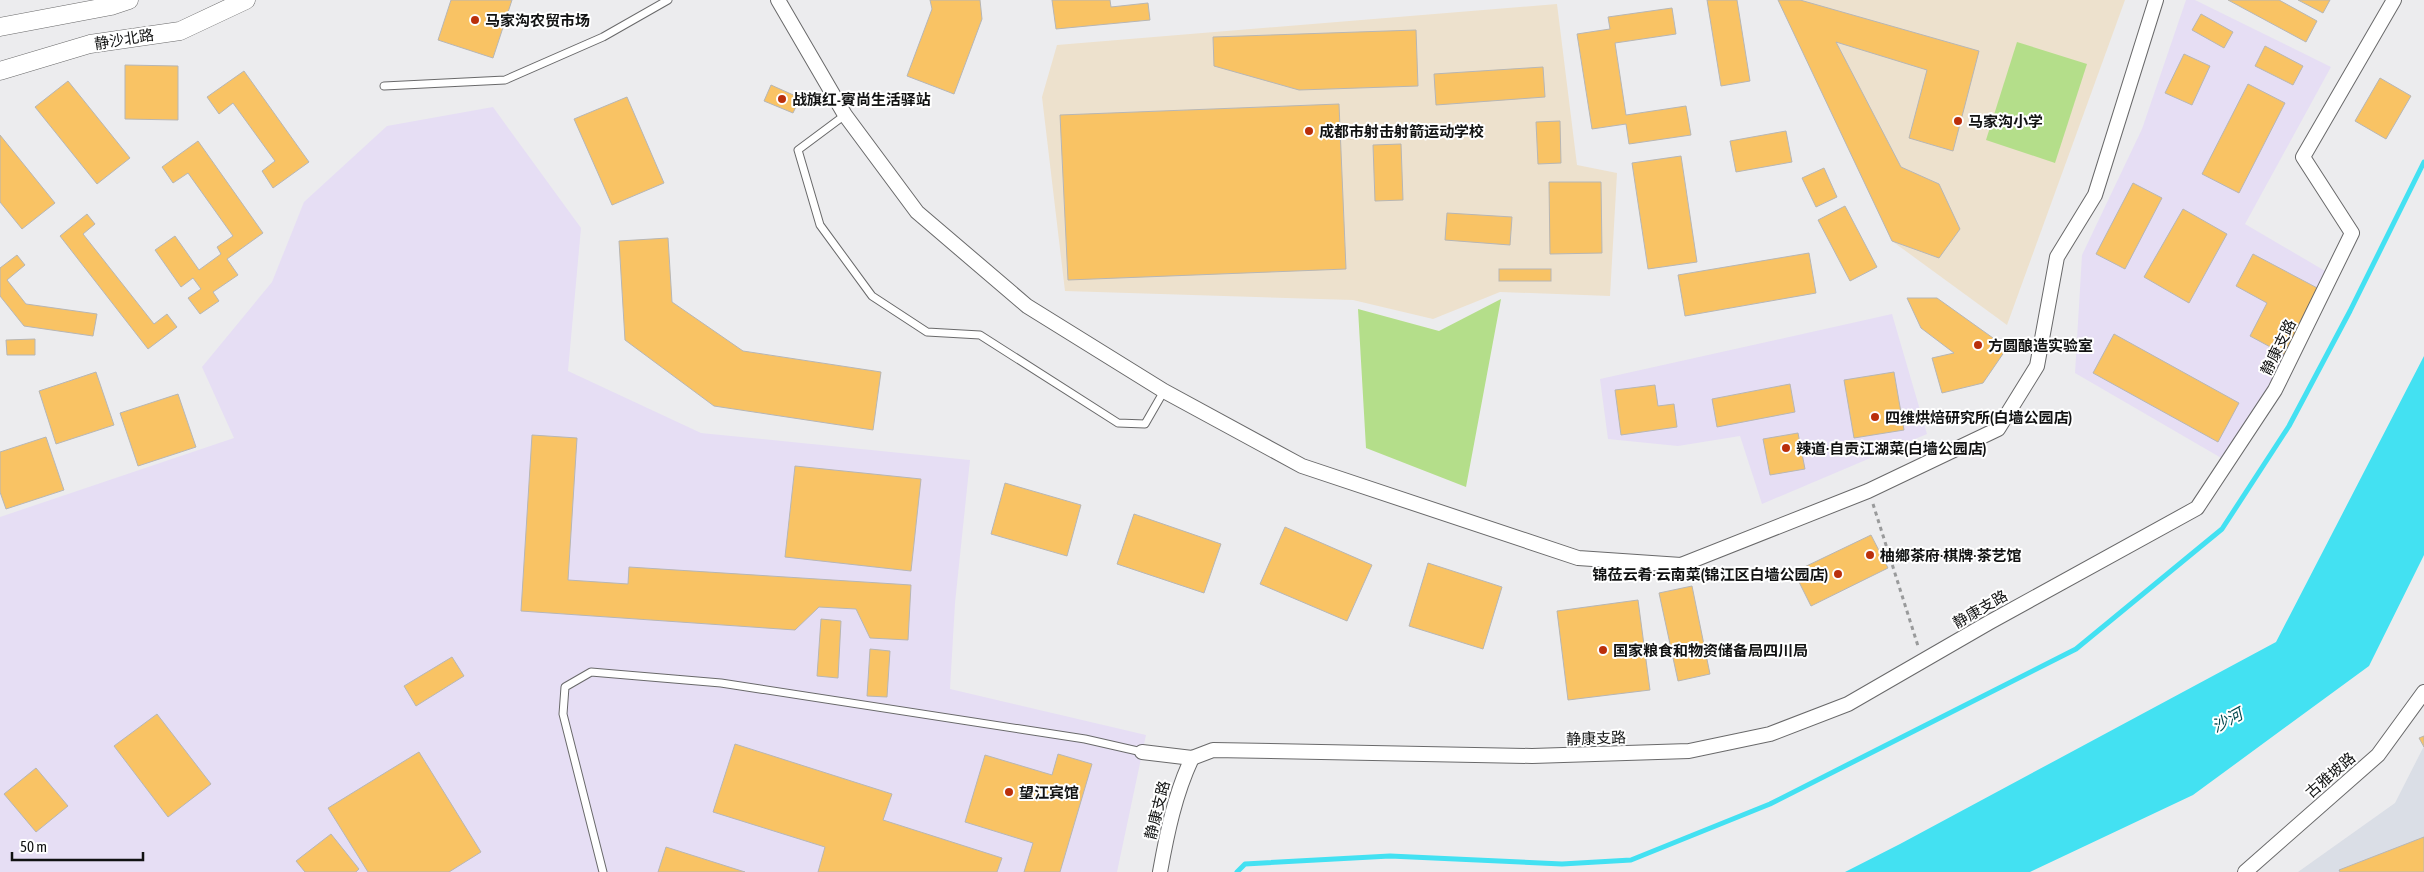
<svg xmlns="http://www.w3.org/2000/svg" width="2424" height="872" viewBox="0 0 2424 872" font-family="'Asap Condensed','Noto Sans SC',sans-serif">
	<rect width="100%" height="100%" fill="#ececee"/>
	<g fill="#e6def4">
		<path d="M 2186,0 L 2195,0 L 2331,67 L 2245,224 L 2332,275 L 2284,372 L 2223,459 L 2075,373 L 2082,255 L 2142,129 Z"/>
		<path d="M 493,107 L 581,228 L 568,371 L 701,433 L 970,460 L 955,603 L 950,689 L 1146,735 L 1117,872 L 0,872 L 0,517 L 234,438 L 202,367 L 272,282 L 304,202 L 387,126 Z"/>
		<path d="M 1892,314 L 1927,434 L 1762,504 L 1740,436 L 1678,446 L 1608,439 L 1600,379 Z"/>
	</g>
	<path fill="#dadee6" d="M 2424,746 L 2424,872 L 2298,872 L 2395,803 Z"/>
	<g fill="#ede1cd">
		<path d="M 1778,0 L 2125,0 L 2007,325 L 1892,241 Z"/>
		<path d="M 1557,4 L 1577,165 L 1617,173 L 1610,296 L 1500,292 L 1433,319 L 1353,300 L 1065,291 L 1042,97 L 1057,45 Z"/>
	</g>
	<g fill="#b4de8a">
		<path d="M 2017,42 L 2087,64 L 2055,163 L 1986,140 Z"/>
		<path d="M 1501,299 L 1466,487 L 1366,448 L 1358,309 L 1439,331 Z"/>
	</g>
	<path fill="#43e1f2" d="M 2424,356 L 2424,555 L 2369,666 L 2193,795 L 2030,872 L 1845,872 L 1900,844 L 2276,642 Z"/>
	<g fill="none" stroke-linecap="round" stroke-linejoin="round">
		<path stroke="#43e1f2" stroke-width="5" d="M 1237,872 L 1245,864 L 1390,856 L 1562,864 L 1631,860 L 1770,804 L 2076,649 L 2222,529 L 2289,426 L 2350,311 L 2424,162"/>
	</g>
	<g fill="#f9c364" stroke="#b7b6b5">
		<path d="M 451,0 L 512,0 L 493,58 L 438,40 Z"/>
		<path d="M 930,0 L 980,0 L 982,19 L 954,94 L 907,76 L 932,9 Z"/>
		<path d="M 1052,0 L 1110,0 L 1111,7 L 1148,3 L 1150,20 L 1056,29 Z"/>
		<path d="M 1707,0 L 1737,0 L 1750,81 L 1721,86 Z"/>
		<path d="M 1778,0 L 1800,0 L 1979,51 L 1953,151 L 1909,138 L 1927,70 L 1836,42 L 1901,167 L 1939,184 L 1960,229 L 1939,258 L 1892,241 Z"/>
		<path d="M 2228,0 L 2279,0 L 2317,21 L 2306,42 Z"/>
		<path d="M 2298,0 L 2330,0 L 2323,13 Z"/>
		<path d="M 1672,8 L 1676,34 L 1615,43 L 1626,115 L 1686,106 L 1691,135 L 1629,144 L 1626,124 L 1592,129 L 1577,34 L 1610,29 L 1608,17 Z"/>
		<path d="M 2201,14 L 2233,32 L 2224,48 L 2192,30 Z"/>
		<path d="M 1416,30 L 1418,86 L 1299,90 L 1214,66 L 1213,37 Z"/>
		<path d="M 2265,46 L 2303,66 L 2293,85 L 2255,66 Z"/>
		<path d="M 2184,54 L 2210,66 L 2192,105 L 2165,93 Z"/>
		<path d="M 125,65 L 178,66 L 178,120 L 125,119 Z"/>
		<path d="M 1543,67 L 1545,97 L 1436,105 L 1434,74 Z"/>
		<path d="M 244,71 L 309,162 L 273,188 L 262,171 L 275,161 L 233,103 L 219,114 L 207,97 Z"/>
		<path d="M 2380,78 L 2411,96 L 2386,139 L 2355,121 Z"/>
		<path d="M 68,81 L 130,158 L 97,184 L 35,107 Z"/>
		<path d="M 2248,84 L 2285,103 L 2239,193 L 2202,174 Z"/>
		<path d="M 771,85 L 800,98 L 793,113 L 764,101 Z"/>
		<path d="M 627,97 L 664,183 L 612,205 L 574,119 Z"/>
		<path d="M 1339,104 L 1346,269 L 1068,280 L 1060,115 Z"/>
		<path d="M 1560,121 L 1561,163 L 1538,164 L 1536,122 Z"/>
		<path d="M 1786,131 L 1792,162 L 1736,172 L 1730,141 Z"/>
		<path d="M 0,135 L 55,203 L 22,229 L 0,202 Z"/>
		<path d="M 198,141 L 263,233 L 227,259 L 238,275 L 213,292 L 219,301 L 200,314 L 188,298 L 201,289 L 193,278 L 181,287 L 155,250 L 175,236 L 199,270 L 221,254 L 217,247 L 233,236 L 188,173 L 173,183 L 162,167 Z"/>
		<path d="M 1401,144 L 1403,200 L 1375,201 L 1373,145 Z"/>
		<path d="M 1681,156 L 1697,262 L 1648,269 L 1632,163 Z"/>
		<path d="M 1824,168 L 1837,197 L 1816,207 L 1802,178 Z"/>
		<path d="M 1549,182 L 1601,182 L 1602,253 L 1550,254 Z"/>
		<path d="M 2133,183 L 2162,198 L 2125,269 L 2096,254 Z"/>
		<path d="M 1845,206 L 1877,267 L 1850,281 L 1818,220 Z"/>
		<path d="M 2183,209 L 2227,234 L 2189,303 L 2144,277 Z"/>
		<path d="M 1447,213 L 1512,217 L 1510,245 L 1445,240 Z"/>
		<path d="M 87,214 L 95,224 L 83,234 L 154,324 L 167,314 L 177,327 L 148,349 L 60,236 Z"/>
		<path d="M 668,238 L 672,302 L 743,351 L 881,372 L 873,430 L 714,406 L 625,340 L 619,241 Z"/>
		<path d="M 1809,253 L 1816,293 L 1685,316 L 1678,275 Z"/>
		<path d="M 2253,254 L 2321,290 L 2287,356 L 2250,336 L 2267,303 L 2236,286 Z"/>
		<path d="M 17,255 L 25,265 L 7,280 L 26,304 L 97,314 L 93,336 L 24,326 L 0,296 L 0,268 Z"/>
		<rect x="1499" y="269" width="52" height="12"/>
		<path d="M 1907,298 L 1937,298 L 2007,348 L 1983,383 L 1942,393 L 1932,358 L 1954,353 L 1921,328 Z"/>
		<path d="M 2114,334 L 2239,403 L 2218,442 L 2093,373 Z"/>
		<path d="M 35,339 L 35,355 L 7,355 L 6,340 Z"/>
		<path d="M 96,372 L 114,425 L 56,444 L 39,391 Z"/>
		<path d="M 1894,372 L 1904,430 L 1854,438 L 1844,380 Z"/>
		<path d="M 1790,384 L 1795,412 L 1717,427 L 1712,399 Z"/>
		<path d="M 1655,385 L 1658,406 L 1674,404 L 1677,427 L 1621,435 L 1615,390 Z"/>
		<path d="M 178,394 L 196,447 L 138,466 L 120,413 Z"/>
		<path d="M 1798,433 L 1805,469 L 1770,475 L 1763,439 Z"/>
		<path d="M 532,435 L 577,438 L 568,580 L 628,584 L 629,567 L 911,585 L 908,640 L 870,638 L 856,609 L 819,607 L 795,630 L 521,611 Z"/>
		<path d="M 46,437 L 64,490 L 6,509 L 0,492 L 0,452 Z"/>
		<path d="M 795,466 L 921,479 L 911,571 L 785,557 Z"/>
		<path d="M 1005,483 L 1081,505 L 1067,556 L 991,534 Z"/>
		<path d="M 1134,514 L 1221,544 L 1204,593 L 1117,564 Z"/>
		<path d="M 1285,527 L 1372,565 L 1347,621 L 1260,584 Z"/>
		<path d="M 1871,535 L 1888,568 L 1811,606 L 1794,572 Z"/>
		<path d="M 1428,563 L 1502,587 L 1483,649 L 1409,626 Z"/>
		<path d="M 1692,586 L 1710,674 L 1678,681 L 1659,593 Z"/>
		<path d="M 1638,600 L 1650,690 L 1568,700 L 1557,611 Z"/>
		<path d="M 821,619 L 841,621 L 838,678 L 817,676 Z"/>
		<path d="M 870,649 L 890,651 L 887,697 L 867,696 Z"/>
		<path d="M 452,657 L 464,676 L 416,706 L 404,686 Z"/>
		<path d="M 157,714 L 211,784 L 168,817 L 114,746 Z"/>
		<path d="M 2424,736 L 2424,747 L 2419,738 Z"/>
		<path d="M 735,744 L 892,794 L 883,820 L 1002,858 L 997,872 L 818,872 L 825,847 L 713,812 Z"/>
		<path d="M 419,752 L 481,852 L 449,872 L 368,872 L 328,808 Z"/>
		<path d="M 1058,754 L 1092,764 L 1060,872 L 1024,872 L 1033,843 L 965,822 L 985,755 L 1052,775 Z"/>
		<path d="M 36,768 L 68,806 L 36,832 L 4,794 Z"/>
		<path d="M 331,834 L 359,869 L 356,872 L 305,872 L 296,861 Z"/>
		<path d="M 2424,837 L 2424,872 L 2340,872 L 2339,870 Z"/>
		<path d="M 666,847 L 745,872 L 658,872 Z"/>
	</g>
	<g fill="none" stroke-linecap="round" stroke-linejoin="round">
		<g stroke="#69696a" stroke-width="9">
			<g id="service">
				<path d="M 384,86 L 505,80 L 603,37 L 668,0"/>
				<path d="M 845,115 L 798,150 L 820,225 L 872,296 L 927,332 L 980,335 L 1118,423 L 1145,424 L 1164,391"/>
				<path d="M 603,872 L 563,714 L 565,687 L 591,672 L 721,683 L 1085,739 L 1142,752"/>
			</g>
		</g>
		<g stroke="#69696a" stroke-width="16">
			<g id="minor">
				<path d="M 778,0 L 845,115 L 917,212 L 1027,306 L 1164,391 L 1302,466 L 1578,558 L 1681,565 L 1868,491 L 1998,429 L 2037,366 L 2057,257 L 2095,195 L 2156,0"/>
				<path d="M 1142,752 L 1192,758 L 1213,750 L 1532,756 L 1689,751 L 1770,734 L 1848,704 L 1990,622 L 2197,508 L 2275,390 L 2352,233 L 2303,157 L 2394,0"/>
				<path d="M 1160,872 C 1167,833 1175,794 1192,758"/>
				<path d="M 2245,872 L 2378,755 L 2424,692"/>
			</g>
		</g>
		<g stroke="#69696a" stroke-width="19">
			<g id="tertiary">
				<path d="M 0,27 L 111,6 L 129,0"/>
				<path d="M 0,71 L 90,44 L 180,31 L 246,0"/>
			</g>
		</g>
		<path stroke="#999a9b" stroke-width="3" stroke-dasharray="4 4" stroke-linecap="butt" d="M 1873,504 L 1918,646"/>
		<use href="#service" stroke="#fff" stroke-width="7"/>
		<use href="#minor" stroke="#fff" stroke-width="14"/>
		<use href="#tertiary" stroke="#fff" stroke-width="18"/>
	</g>
	<g fill="#ba2f0b" stroke="#fff" stroke-width="2">
		<circle cx="475" cy="20" r="5"/>
		<circle cx="782" cy="99" r="5"/>
		<circle cx="1958" cy="121" r="5"/>
		<circle cx="1309" cy="131" r="5"/>
		<circle cx="1978" cy="345" r="5"/>
		<circle cx="1875" cy="417" r="5"/>
		<circle cx="1786" cy="448" r="5"/>
		<circle cx="1870" cy="555" r="5"/>
		<circle cx="1838" cy="574" r="5"/>
		<circle cx="1603" cy="650" r="5"/>
		<circle cx="1009" cy="792" r="5"/>
	</g>
	<g text-anchor="middle" dominant-baseline="central" stroke-width="4" stroke-linejoin="round" paint-order="stroke">
		<g font-size="15" font-weight="bold" fill="#111212" stroke="#fff" text-anchor="start">
			<text x="485" y="20">马家沟农贸市场</text>
			<text x="792" y="99">战旗红-賨尚生活驿站</text>
			<text x="1968" y="121">马家沟小学</text>
			<text x="1319" y="131">成都市射击射箭运动学校</text>
			<text x="1988" y="345">方圆酿造实验室</text>
			<text x="1885" y="417">四维烘焙研究所(白墙公园店)</text>
			<text x="1796" y="448">辣道·自贡江湖菜(白墙公园店)</text>
			<text x="1880" y="555">柚鄉茶府·棋牌·茶艺馆</text>
			<text x="1828" y="574" text-anchor="end">锦莅云肴·云南菜(锦江区白墙公园店)</text>
			<text x="1613" y="650">国家粮食和物资储备局四川局</text>
			<text x="1019" y="792">望江宾馆</text>
		</g>
		<g font-size="15" fill="#111212" stroke="#fff">
			<text transform="translate(124 39) rotate(-9)">静沙北路</text>
			<text transform="translate(2278 347) rotate(-64)">静康支路</text>
			<text transform="translate(1980 609) rotate(-30)">静康支路</text>
			<text transform="translate(1596 738) rotate(-2)">静康支路</text>
			<text transform="translate(2330 775) rotate(-41)">古雅坡路</text>
			<text transform="translate(1157 810) rotate(-76)">静康支路</text>
		</g>
		<g font-size="16" font-style="italic" fill="#034b52" stroke="#fff">
			<text transform="translate(2227 720) rotate(-28)">沙河</text>
		</g>
	</g>
	<path d="M12 852v8h131v-8" fill="none" stroke="#111212" stroke-width="2.5"/>
	<text x="20" y="852" font-size="15" fill="#111212" stroke="#ffffff" stroke-width="4" paint-order="stroke">50 m</text>
</svg>
